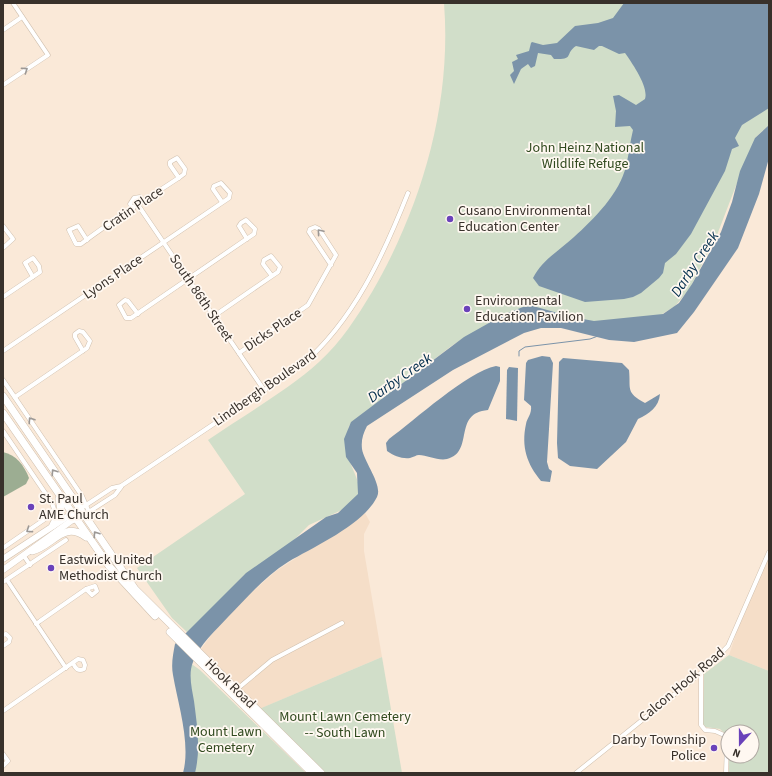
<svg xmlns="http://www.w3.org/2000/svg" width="772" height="776" viewBox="0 0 772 776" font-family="'Source Sans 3',sans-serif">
	<rect width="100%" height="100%" fill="#fae9d8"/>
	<g fill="#f5dec8">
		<path d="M 365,513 L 370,522 L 364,534 L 364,551 L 382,657 L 257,710 L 201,649 L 217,627 L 244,599 L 276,571 Z"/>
		<path d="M 769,549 L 769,671 L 729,655 L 747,601 Z"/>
	</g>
	<g fill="#d1dec9">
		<path d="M 444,3 L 769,3 L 769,125 L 756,137 L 747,157 L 717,235 L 689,290 L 675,306 L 656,318 L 630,324 L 574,320 L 465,337 L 450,347 L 349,426 C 341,458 355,465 361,493 L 344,509 L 309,525 L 285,549 L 244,575 L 188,633 L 172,618 L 137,568 L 245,494 L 208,440 C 244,415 287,391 319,362 C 341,342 357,317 372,292 C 422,206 452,103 444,3 Z"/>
		<path d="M 729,655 L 769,671 L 769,773 L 729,773 L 729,756 L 752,756 L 752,732 L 728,732 L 728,737 L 720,729 L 705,727 L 703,724 L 704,674 Z"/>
		<path d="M 382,657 L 402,773 L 324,773 L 259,709 Z"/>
		<path d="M 183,658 L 200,670 L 306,773 L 190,773 Z"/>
	</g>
	<path fill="#9cad92" d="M 3,452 C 16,455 24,465 29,478 L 26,484 L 3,497 Z"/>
	<g fill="#7b93a9">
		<path d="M 624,3 L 769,3 L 769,108 L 742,125 L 735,138 L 739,146 L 732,149 L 725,171 L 691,234 L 676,254 L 665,263 L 663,273 L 659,278 L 641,293 L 633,297 L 624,299 L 585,302 L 539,286 L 533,278 C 543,259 559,251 574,237 C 594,219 620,193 626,166 C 629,154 630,142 633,130 L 630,126 L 615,127 L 616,111 L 613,96 L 619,95 L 636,105 L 645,99 C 649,87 632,63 625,53 L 619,54 L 602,46 L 599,46 L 594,50 L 576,46 C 564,54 575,60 554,59 L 551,55 L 538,53 L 535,66 L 531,68 L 528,64 L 521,69 L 514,84 L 510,75 L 514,71 L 512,62 L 518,59 L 516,55 L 529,51 L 531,43 L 532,42 L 543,45 L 557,43 L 575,26 L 598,23 L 613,18 Z"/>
		<path d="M 769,125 L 769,158 L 759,194 L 738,248 L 694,312 L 677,333 L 634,342 L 609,340 L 561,328 L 541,328 L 524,333 L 453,370 L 367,426 C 363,434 361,440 362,449 C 364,462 383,485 377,497 C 363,525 315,546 288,562 C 264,577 247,598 228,617 C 216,630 199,645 193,662 C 188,674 192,689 194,701 C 197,725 201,749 195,773 L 183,773 C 191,744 178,704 173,675 C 171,665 173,654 175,644 L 246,573 L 326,517 L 338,513 L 358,494 L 357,473 L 346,457 L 344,439 L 351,422 L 464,337 L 505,314 L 523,307 L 533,306 L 572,317 L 594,321 L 663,314 L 679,303 L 692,284 L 721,232 L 732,202 L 740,171 L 755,138 Z"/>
		<path d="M 542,356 L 550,357 L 553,363 L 547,462 L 549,469 L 552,471 L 550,482 L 541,481 C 527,464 521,447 526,424 C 527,418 532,414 531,406 L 524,400 L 526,363 L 528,360 Z"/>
		<path d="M 563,358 L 622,363 L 629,370 C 631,389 625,392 645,403 L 660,394 C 659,407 649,414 638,419 L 626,442 L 597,469 L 570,466 L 558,458 L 557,443 L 559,362 Z"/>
		<path d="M 496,366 L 500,367 L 500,381 L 488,410 C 452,413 475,452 447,459 C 438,461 427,455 419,455 C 416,455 414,457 410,458 C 402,459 394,456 387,451 L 386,443 L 389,439 C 415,420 467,372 496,366 Z"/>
		<path d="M 509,367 L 518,368 L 517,421 L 506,419 L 507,370 Z"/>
	</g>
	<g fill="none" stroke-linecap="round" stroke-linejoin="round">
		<path stroke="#7b93a9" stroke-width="1" d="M 519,356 L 519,351 L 525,347 L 590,339 L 598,336"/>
		<g stroke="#d0c0af" stroke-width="5">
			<g id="minor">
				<path d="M 3,30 L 22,17"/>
				<path d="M 3,85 L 48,55 L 13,3"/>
				<path d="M 138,205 L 264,390"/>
				<path d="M 133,209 L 130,204 L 134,198 L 140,197 L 143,201"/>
				<path d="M 3,226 L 13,239 L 3,248"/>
				<path d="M 87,240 L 78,226 L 69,230 L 76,244 L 81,244 C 112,220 147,199 180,177 L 184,174 L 185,169 L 177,158 L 170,162 L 170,165 L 179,178"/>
				<path d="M 3,297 L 40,272 L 39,266 L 33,258 L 25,263 L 33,277"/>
				<path d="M 138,314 L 128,301 L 125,300 L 119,305 L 126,318 L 131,318 L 245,240 L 254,234 L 255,229 L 246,220 L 241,223 L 239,226 L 247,239"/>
				<path d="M 214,316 L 272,276 L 278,272 L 280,267 L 271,256 L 264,260 L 263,264 L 272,276"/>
				<path d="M 3,351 L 229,198 L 230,193 L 221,183 L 214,186 L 213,189 L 222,202"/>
				<path d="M 239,353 L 308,305 L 336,255 L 319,229 L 315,227 L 310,229 L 309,232 L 331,265"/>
				<path d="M 3,380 L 82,496 L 89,512"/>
				<path d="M 15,397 L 18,395 L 87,348 L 90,341 L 83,332 L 79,331 L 75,334 L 75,337 L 83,351"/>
				<path d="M 3,431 L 52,503 L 54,509 L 48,517 L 3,548"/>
				<path d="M 80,509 L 112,488 L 121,486 L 302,365 C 354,320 383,256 408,193"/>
				<path d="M 87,513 L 115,495 L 121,487"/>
				<path d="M 24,556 L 30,565"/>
				<path d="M 7,580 L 66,668"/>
				<path d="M 3,582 L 66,540"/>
				<path d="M 36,624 L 40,621 L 86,589 L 95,586 L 97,591 L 92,595 L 86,589"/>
				<path d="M 3,635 L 6,634 L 10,638 L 9,642 L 3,646"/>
				<path d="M 701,673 L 701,725 L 705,730 L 715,731 L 724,735 L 727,743 L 726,773"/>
				<path d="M 236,690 L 272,660 L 342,623"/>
				<path d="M 3,711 L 78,659 L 83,660 L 85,665 L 84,669 C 78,672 75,668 73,663"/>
				<path d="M 3,754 L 8,761 L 3,766"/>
				<path d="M 576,773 L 701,673 L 728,646 L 769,552"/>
			</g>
		</g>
		<g stroke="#d0c0af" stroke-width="7">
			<g id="secondary">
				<path d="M 3,559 L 79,509"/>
				<path d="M 3,570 L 71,521 L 84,516"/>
			</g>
		</g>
		<g stroke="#d0c0af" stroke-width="8">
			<g id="primary">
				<path d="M 3,396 L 135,589 L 321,773"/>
				<path d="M 3,413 L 109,566 L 155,616"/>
				<path d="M 53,525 L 61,510 L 59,499"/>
				<path d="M 32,551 C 53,546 63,520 86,537"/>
				<path d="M 170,632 L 312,773"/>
			</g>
		</g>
		<use href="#minor" stroke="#fff" stroke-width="4"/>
		<use href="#secondary" stroke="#fff" stroke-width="6"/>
		<use href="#primary" stroke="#fff" stroke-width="7"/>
	</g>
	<defs><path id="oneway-chevron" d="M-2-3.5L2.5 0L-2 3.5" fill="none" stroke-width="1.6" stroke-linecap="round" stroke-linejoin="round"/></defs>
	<g stroke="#9c9895">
		<use href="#oneway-chevron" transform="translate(25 70) rotate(-34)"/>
		<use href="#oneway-chevron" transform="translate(320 232) rotate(-130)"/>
		<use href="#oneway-chevron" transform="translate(31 420) rotate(-124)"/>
		<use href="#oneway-chevron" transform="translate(54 472) rotate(-124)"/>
		<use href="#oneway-chevron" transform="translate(29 530) rotate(146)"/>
		<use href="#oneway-chevron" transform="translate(96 534) rotate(-124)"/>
	</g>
	<g fill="#6a42ba" stroke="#fff8f1" stroke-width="1.5">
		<circle cx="450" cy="219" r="4"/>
		<circle cx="467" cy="309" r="4"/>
		<circle cx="31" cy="507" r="4"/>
		<circle cx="51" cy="568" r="4"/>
		<circle cx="714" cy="748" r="4"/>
	</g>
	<g text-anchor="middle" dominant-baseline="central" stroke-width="3.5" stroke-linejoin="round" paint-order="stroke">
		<g font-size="14" fill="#314a1f" stroke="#fff8f1">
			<text x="585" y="148">John Heinz National<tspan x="585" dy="16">Wildlife Refuge</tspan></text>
			<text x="345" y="717">Mount Lawn Cemetery<tspan x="345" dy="16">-- South Lawn</tspan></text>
			<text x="226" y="732">Mount Lawn<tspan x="226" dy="16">Cemetery</tspan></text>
		</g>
		<g font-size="14" fill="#38312b" stroke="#fff8f1">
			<text transform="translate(133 209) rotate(-34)">Cratin Place</text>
			<text transform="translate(113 277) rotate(-34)">Lyons Place</text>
			<text transform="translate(201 298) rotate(56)">South 86th Street</text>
			<text transform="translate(273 330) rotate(-34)">Dicks Place</text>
			<text transform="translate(265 388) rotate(-35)">Lindbergh Boulevard</text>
			<text transform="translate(230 684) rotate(44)">Hook Road</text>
			<text transform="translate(682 685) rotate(-40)">Calcon Hook Road</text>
		</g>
		<g font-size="14" fill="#38312b" stroke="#fff8f1" text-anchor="start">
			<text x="458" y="211">Cusano Environmental<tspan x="458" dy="16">Education Center</tspan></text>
			<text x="475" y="301">Environmental<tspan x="475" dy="16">Education Pavilion</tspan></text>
			<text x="39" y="499">St. Paul<tspan x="39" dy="16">AME Church</tspan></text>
			<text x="59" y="560">Eastwick United<tspan x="59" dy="16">Methodist Church</tspan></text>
			<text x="706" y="740" text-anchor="end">Darby Township<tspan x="706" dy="16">Police</tspan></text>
		</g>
		<g font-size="15" font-style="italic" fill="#002c4b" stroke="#fff8f1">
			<text transform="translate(695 264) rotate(-57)">Darby Creek</text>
			<text transform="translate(400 378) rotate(-35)">Darby Creek</text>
		</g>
	</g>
	<rect width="772" height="776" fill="none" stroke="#38312b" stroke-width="8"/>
	<g transform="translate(740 744) rotate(201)"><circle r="19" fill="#fff8f1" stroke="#afa8a2"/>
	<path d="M0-3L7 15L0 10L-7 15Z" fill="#6a42ba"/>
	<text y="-6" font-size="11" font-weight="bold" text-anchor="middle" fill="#38312b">N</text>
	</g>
</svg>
